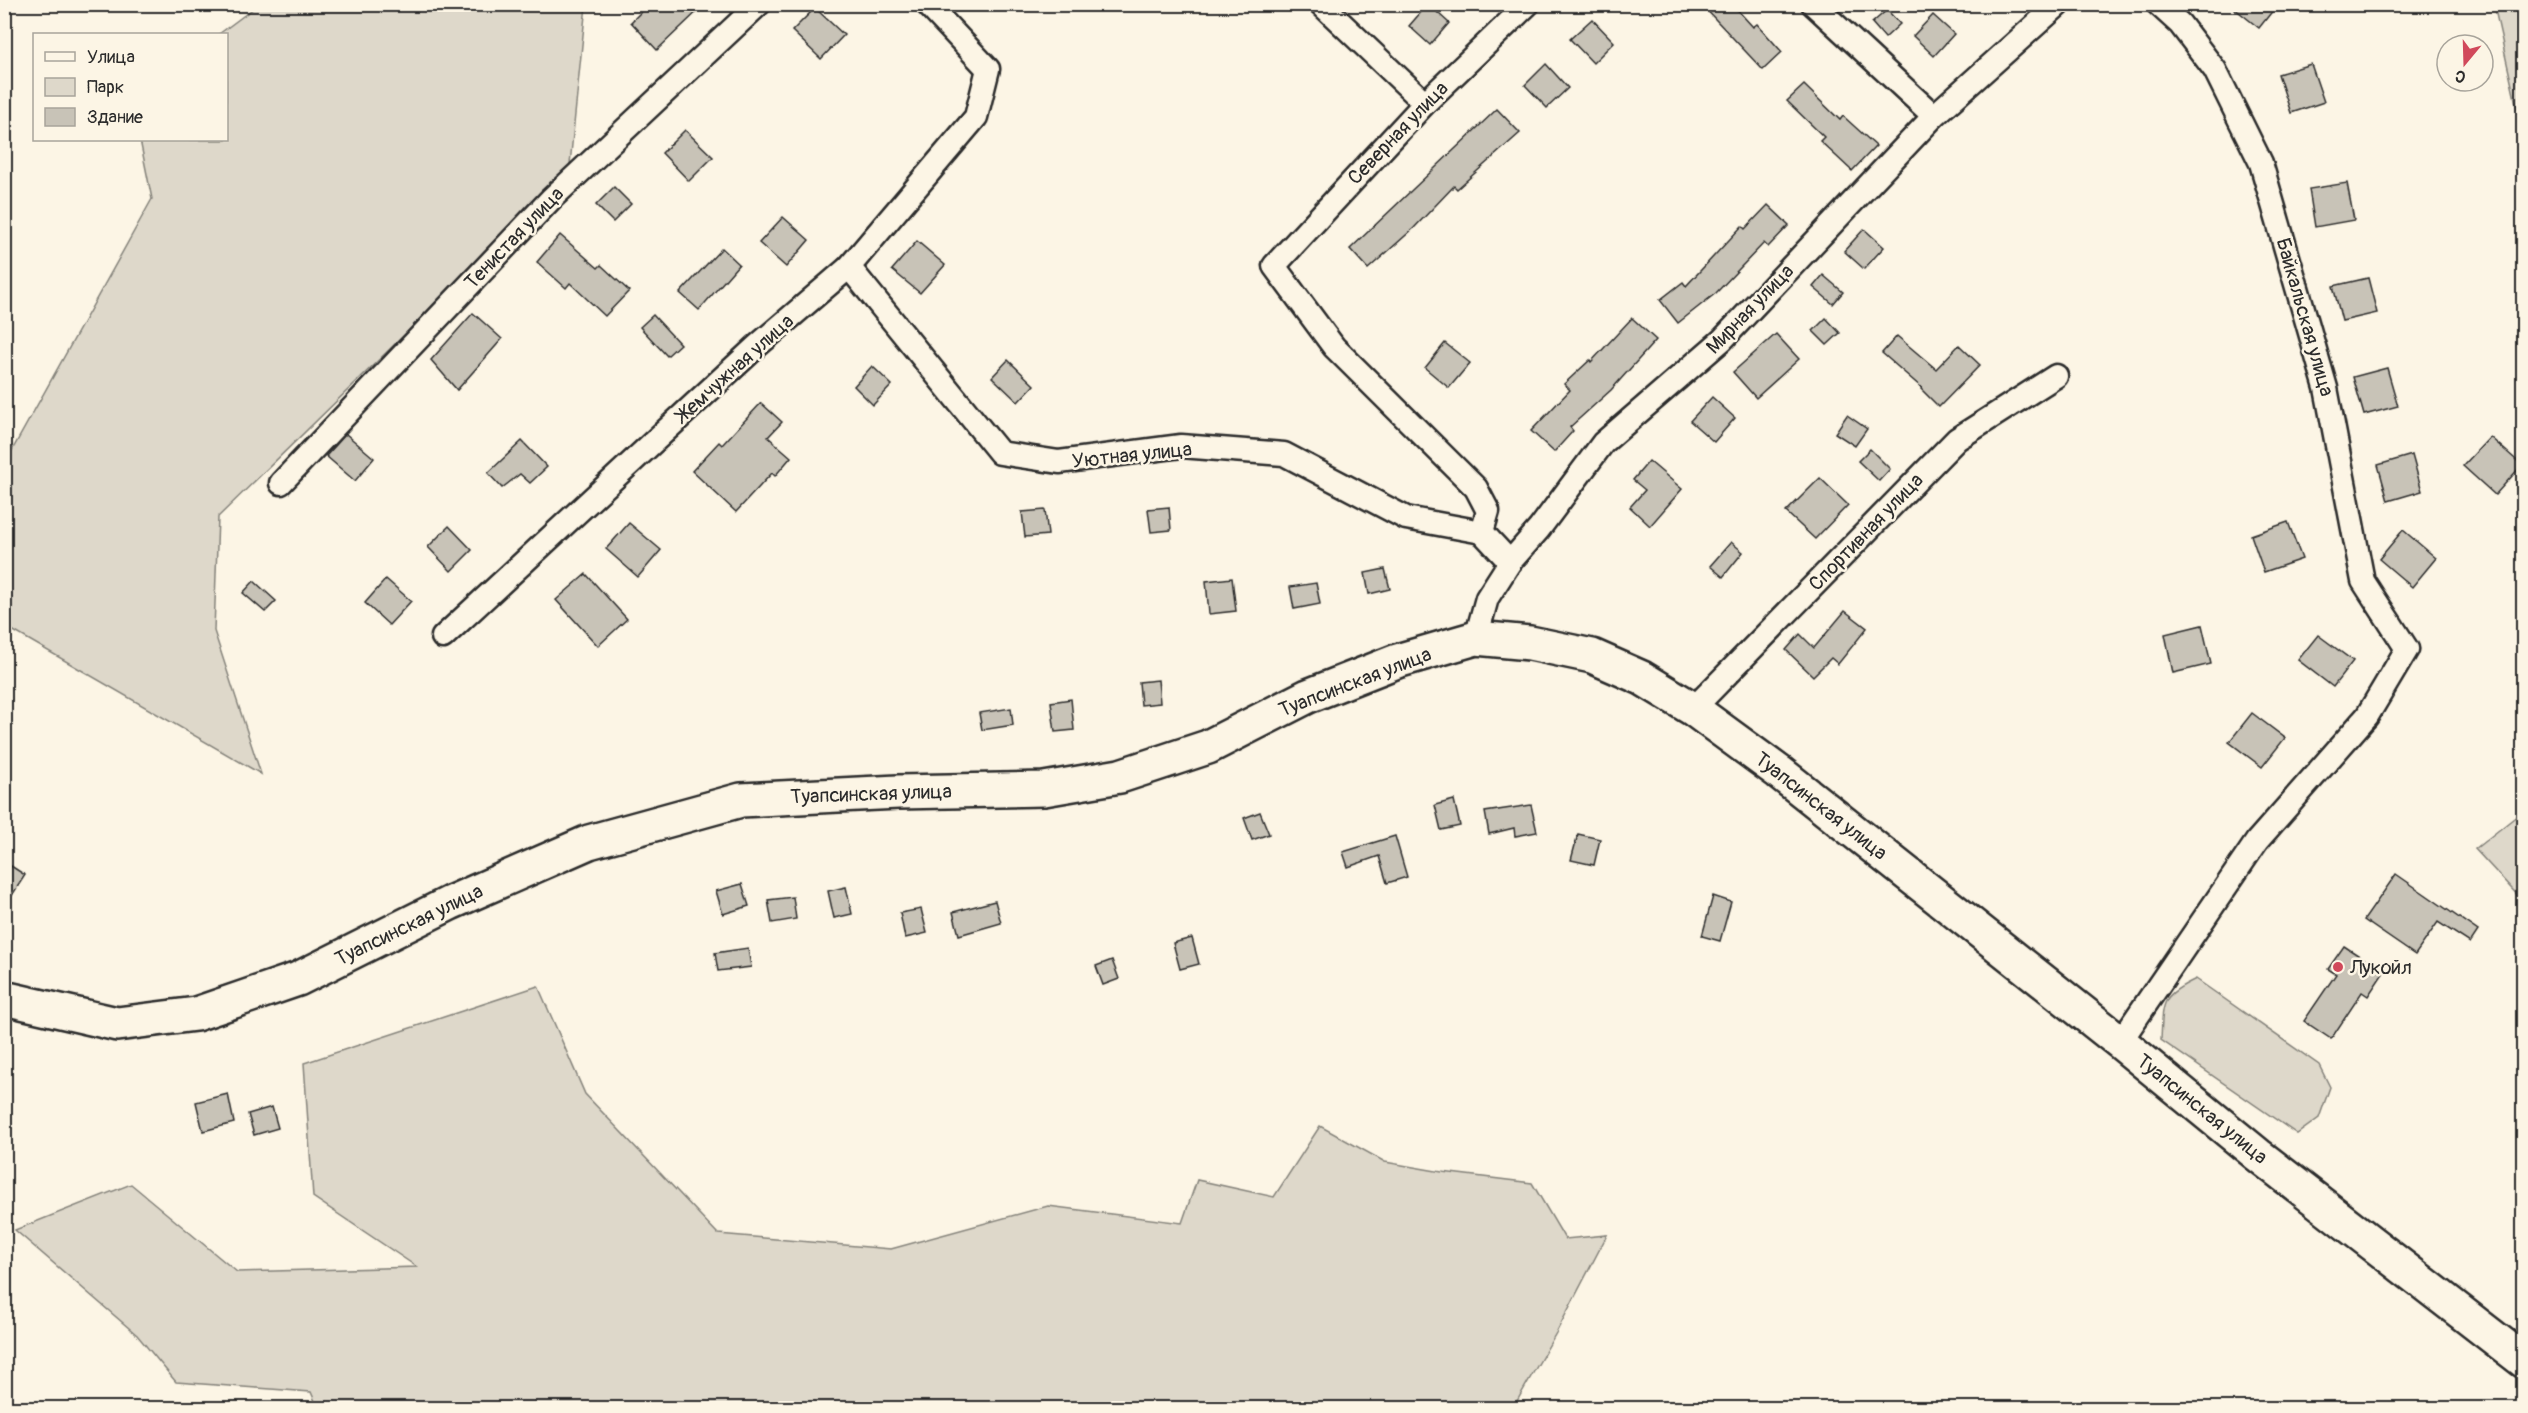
<svg xmlns="http://www.w3.org/2000/svg" width="2528" height="1413" viewBox="0 0 2528 1413" font-family="Pangolin,sans-serif">
	<rect width="100%" height="100%" fill="#fcf5e5"/>
	<filter id="ink" filterUnits="userSpaceOnUse"><feTurbulence type="fractalNoise" baseFrequency=".0167" numOctaves="2"/><feDisplacementMap in="SourceGraphic" scale="12" xChannelSelector="R" yChannelSelector="G"/><feConvolveMatrix kernelMatrix="1 2 1 2 8 2 1 2 1" color-interpolation-filters="sRGB"/></filter>
	<g filter="url(#ink)">
		<g fill="#ded8ca" stroke="#84827a" stroke-width="1.5">
			<path d="M 258,5 L 586,5 L 569,174 L 218,517 L 214,631 L 261,774 L 5,626 L 5,463 L 152,199 L 140,140 L 226,140 L 226,34 L 219,34 Z"/>
			<path d="M 2494,5 L 2523,5 L 2523,135 Z"/>
			<path d="M 2523,811 L 2523,901 L 2475,849 Z"/>
			<path d="M 2196,979 L 2319,1065 L 2330,1087 L 2319,1118 L 2297,1134 L 2161,1040 C 2163,1002 2160,996 2196,979 Z"/>
			<path d="M 538,986 L 585,1094 L 718,1234 L 891,1249 L 1048,1206 L 1182,1223 L 1197,1180 L 1274,1197 L 1320,1126 L 1385,1162 L 1442,1172 L 1532,1183 L 1565,1239 L 1607,1235 L 1556,1333 L 1513,1408 L 318,1408 L 311,1392 L 176,1382 L 137,1335 L 15,1230 L 131,1184 L 237,1272 L 417,1267 L 313,1197 L 304,1063 Z"/>
		</g>
		<g fill="#c8c3b7" stroke="#2b2b2b" stroke-width="1.5">
			<path d="M 649,4 L 705,4 L 657,50 L 631,22 Z"/>
			<path d="M 1428,4 L 1449,23 L 1430,45 L 1409,26 Z"/>
			<path d="M 1701,4 L 1732,4 L 1753,27 L 1757,24 L 1782,52 L 1763,70 Z"/>
			<path d="M 2229,4 L 2278,4 L 2259,28 Z"/>
			<path d="M 815,8 L 844,35 L 821,59 L 792,31 Z"/>
			<path d="M 1887,10 L 1900,24 L 1885,38 L 1872,23 Z"/>
			<path d="M 1933,15 L 1954,34 L 1934,56 L 1913,36 Z"/>
			<path d="M 1592,19 L 1614,42 L 1593,63 L 1570,39 Z"/>
			<path d="M 1546,64 L 1568,88 L 1547,108 L 1525,85 Z"/>
			<path d="M 2311,64 L 2324,102 L 2291,113 L 2278,74 Z"/>
			<path d="M 1804,85 L 1840,120 L 1843,116 L 1876,146 L 1852,171 L 1820,141 L 1824,137 L 1787,101 Z"/>
			<path d="M 1497,109 L 1520,133 L 1457,189 L 1454,186 L 1414,228 L 1368,269 L 1350,249 Z"/>
			<path d="M 685,130 L 713,157 L 689,181 L 662,153 Z"/>
			<path d="M 2347,183 L 2354,220 L 2315,227 L 2309,189 Z"/>
			<path d="M 614,187 L 631,204 L 613,222 L 596,205 Z"/>
			<path d="M 1768,205 L 1789,225 L 1768,247 L 1764,243 L 1716,293 L 1678,323 L 1660,300 L 1683,282 L 1686,286 L 1742,226 L 1745,229 Z"/>
			<path d="M 783,217 L 809,240 L 786,267 L 759,243 Z"/>
			<path d="M 1864,229 L 1884,247 L 1864,269 L 1844,251 Z"/>
			<path d="M 560,235 L 598,268 L 601,265 L 629,291 L 605,316 L 570,283 L 566,288 L 537,262 Z"/>
			<path d="M 917,241 L 945,265 L 920,293 L 892,270 Z"/>
			<path d="M 722,248 L 739,264 L 699,310 L 680,293 Z"/>
			<path d="M 1823,275 L 1843,292 L 1833,304 L 1813,287 Z"/>
			<path d="M 2368,278 L 2377,313 L 2342,321 L 2333,286 Z"/>
			<path d="M 473,313 L 502,339 L 457,390 L 431,360 Z"/>
			<path d="M 653,315 L 680,344 L 667,356 L 640,327 Z"/>
			<path d="M 1632,318 L 1656,340 L 1611,390 L 1570,427 L 1573,431 L 1554,452 L 1531,431 L 1570,390 L 1564,384 L 1590,360 L 1591,362 Z"/>
			<path d="M 1826,318 L 1840,333 L 1827,345 L 1813,331 Z"/>
			<path d="M 1776,334 L 1799,359 L 1756,398 L 1733,372 Z"/>
			<path d="M 1897,336 L 1936,369 L 1959,345 L 1980,365 L 1939,407 L 1921,389 L 1922,388 L 1882,353 Z"/>
			<path d="M 1445,343 L 1470,363 L 1449,388 L 1425,368 Z"/>
			<path d="M 1008,360 L 1034,385 L 1018,402 L 992,377 Z"/>
			<path d="M 872,366 L 892,385 L 873,405 L 854,386 Z"/>
			<path d="M 2387,368 L 2398,406 L 2364,415 L 2353,377 Z"/>
			<path d="M 1712,397 L 1735,418 L 1714,442 L 1690,421 Z"/>
			<path d="M 761,403 L 782,422 L 768,437 L 791,457 L 775,476 L 772,473 L 736,512 L 692,471 L 719,442 L 722,445 Z"/>
			<path d="M 1847,415 L 1867,429 L 1855,446 L 1835,433 Z"/>
			<path d="M 346,434 L 374,458 L 355,481 L 326,456 Z"/>
			<path d="M 2490,437 L 2522,465 L 2495,495 L 2463,466 Z"/>
			<path d="M 522,441 L 547,467 L 530,483 L 520,474 L 502,488 L 488,473 Z"/>
			<path d="M 1870,449 L 1890,469 L 1879,481 L 1858,461 Z"/>
			<path d="M 2412,455 L 2422,491 L 2388,501 L 2378,465 Z"/>
			<path d="M 1649,461 L 1682,489 L 1650,526 L 1630,507 L 1645,490 L 1633,480 Z"/>
			<path d="M 1820,478 L 1848,505 L 1815,539 L 1786,512 Z"/>
			<path d="M 1169,507 L 1171,530 L 1151,532 L 1148,509 Z"/>
			<path d="M 1045,510 L 1048,535 L 1025,537 L 1022,512 Z"/>
			<path d="M 2288,522 L 2302,559 L 2264,572 L 2251,535 Z"/>
			<path d="M 629,523 L 661,550 L 638,577 L 606,549 Z"/>
			<path d="M 449,526 L 472,550 L 451,571 L 428,547 Z"/>
			<path d="M 2403,530 L 2436,558 L 2412,587 L 2379,559 Z"/>
			<path d="M 1731,542 L 1743,552 L 1723,577 L 1710,566 Z"/>
			<path d="M 1385,569 L 1390,589 L 1369,594 L 1365,573 Z"/>
			<path d="M 586,574 L 627,619 L 598,646 L 556,600 Z"/>
			<path d="M 1232,578 L 1236,611 L 1209,614 L 1206,581 Z"/>
			<path d="M 386,579 L 411,601 L 389,625 L 365,603 Z"/>
			<path d="M 254,581 L 276,601 L 265,612 L 243,593 Z"/>
			<path d="M 1316,583 L 1320,604 L 1294,609 L 1290,587 Z"/>
			<path d="M 1845,611 L 1867,628 L 1838,664 L 1831,658 L 1813,676 L 1786,650 L 1800,634 L 1814,648 Z"/>
			<path d="M 2202,625 L 2211,664 L 2173,673 L 2165,634 Z"/>
			<path d="M 2318,635 L 2353,661 L 2333,687 L 2298,660 Z"/>
			<path d="M 1158,680 L 1160,703 L 1141,705 L 1139,682 Z"/>
			<path d="M 1071,699 L 1074,730 L 1055,732 L 1051,702 Z"/>
			<path d="M 1011,708 L 1013,725 L 982,730 L 979,713 Z"/>
			<path d="M 2252,713 L 2285,738 L 2262,767 L 2229,742 Z"/>
			<path d="M 1454,800 L 1460,826 L 1441,830 L 1435,805 Z"/>
			<path d="M 1531,805 L 1537,832 L 1515,836 L 1514,828 L 1489,834 L 1485,812 Z"/>
			<path d="M 1260,812 L 1269,834 L 1252,840 L 1244,818 Z"/>
			<path d="M 1578,834 L 1600,839 L 1594,865 L 1571,860 Z"/>
			<path d="M 1395,836 L 1407,877 L 1387,883 L 1379,856 L 1348,867 L 1343,852 Z"/>
			<path d="M 11,866 L 25,875 L 4,908 L 4,877 Z"/>
			<path d="M 2396,874 L 2478,931 L 2470,943 L 2438,922 L 2415,955 L 2364,920 Z"/>
			<path d="M 742,884 L 749,906 L 723,914 L 716,891 Z"/>
			<path d="M 846,887 L 852,914 L 834,918 L 828,891 Z"/>
			<path d="M 1713,896 L 1731,902 L 1720,941 L 1702,936 Z"/>
			<path d="M 793,897 L 796,919 L 772,923 L 768,900 Z"/>
			<path d="M 995,901 L 1001,923 L 959,935 L 953,912 Z"/>
			<path d="M 921,909 L 927,933 L 905,938 L 900,913 Z"/>
			<path d="M 1192,938 L 1199,964 L 1180,969 L 1173,943 Z"/>
			<path d="M 2344,946 L 2384,972 L 2368,996 L 2362,992 L 2331,1039 L 2304,1021 L 2336,974 L 2328,969 Z"/>
			<path d="M 748,948 L 751,967 L 718,971 L 715,953 Z"/>
			<path d="M 1112,960 L 1119,979 L 1103,985 L 1096,966 Z"/>
			<path d="M 228,1094 L 234,1123 L 203,1131 L 196,1102 Z"/>
			<path d="M 272,1107 L 278,1128 L 254,1135 L 248,1114 Z"/>
		</g>
		<g fill="none" stroke-linecap="round" stroke-linejoin="round">
			<g stroke="#2b2b2b" stroke-width="27">
				<g id="street">
					<path d="M 1321,4 L 1425,103"/>
					<path d="M 1813,4 L 1934,116"/>
					<path d="M 849,267 L 1000,453 L 1059,462 L 1181,446 L 1284,454 L 1406,518 L 1482,532 L 1510,562"/>
					<path d="M 281,483 L 551,199 L 759,4"/>
					<path d="M 1482,532 L 1488,511 L 1476,488 L 1334,347 L 1274,266 L 1425,103 L 1528,4"/>
					<path d="M 443,637 L 757,346 L 849,267 L 976,117 L 988,69 L 927,4"/>
					<path d="M 1476,638 L 1487,598 L 1510,562 L 1539,529 L 1603,443 L 1722,340 L 1934,116 L 2059,4"/>
					<path d="M 1693,709 L 1957,439 L 2056,376"/>
					<path d="M 2120,1042 L 2257,841 L 2367,716 L 2407,649 L 2363,581 L 2326,388 L 2261,163 L 2215,70 L 2180,24 L 2158,4"/>
				</g>
			</g>
			<g stroke="#2b2b2b" stroke-width="38">
				<path id="primary" d="M 4,998 L 117,1024 L 196,1014 L 298,979 L 450,903 L 589,842 L 741,800 L 898,792 L 1044,789 L 1120,776 L 1208,747 L 1308,696 L 1397,661 L 1476,638 L 1530,643 L 1592,656 L 1642,678 L 1693,709 L 1779,772 L 2120,1042 L 2258,1155 L 2524,1361"/>
			</g>
			<use href="#street" stroke="#fcf5e5" stroke-width="22"/>
			<use href="#primary" stroke="#fcf5e5" stroke-width="33"/>
		</g>
	</g>
	<circle fill="#d1495b" stroke="#fcf5e5" stroke-width="2" cx="2338" cy="967" r="6"/>
	<g text-anchor="middle" dominant-baseline="central" stroke-width="5" stroke-linejoin="round" paint-order="stroke">
		<g font-size="20" fill="#2b2b2b" stroke="#fcf5e5">
			<text transform="translate(1398 133) rotate(-46)">Северная улица</text>
			<text transform="translate(514 238) rotate(-46)">Тенистая улица</text>
			<text transform="translate(1750 309) rotate(-46)">Мирная улица</text>
			<text transform="translate(2305 317) rotate(74)">Байкальская улица</text>
			<text transform="translate(735 368) rotate(-42)">Жемчужная улица</text>
			<text transform="translate(1132 455) rotate(-6)">Уютная улица</text>
			<text transform="translate(1866 532) rotate(-46)">Спортивная улица</text>
			<text transform="translate(1355 682) rotate(-21)">Туапсинская улица</text>
			<text transform="translate(871 794) rotate(-2)">Туапсинская улица</text>
			<text transform="translate(1821 806) rotate(38)">Туапсинская улица</text>
			<text transform="translate(409 925) rotate(-26)">Туапсинская улица</text>
			<text transform="translate(2202 1109) rotate(39)">Туапсинская улица</text>
		</g>
		<g font-size="20" fill="#2b2b2b" stroke="#fcf5e5" text-anchor="start">
			<text x="2350" y="967">Лукойл</text>
		</g>
	</g>
	<rect width="2528" height="1413" fill="none" stroke="#fcf5e5" stroke-width="24"/>
	<rect x="12" y="12" width="2504" height="1389" fill="none" stroke="#2b2b2b" stroke-width="2" filter="url(#ink)"/>
	<rect x="33" y="33" width="195" height="108" fill="#fcf5e5" stroke="#a8a49b" stroke-width="1.5"/>
	<rect x="45" y="52" width="30" height="9" fill="#fcf5e5" stroke="#a8a49b" stroke-width="1.5"/>
	<text x="87" y="63" font-size="18" fill="#2b2b2b">Улица</text>
	<rect x="45" y="78" width="30" height="18" fill="#ded8ca" stroke="#a8a49b" stroke-width="1.5"/>
	<text x="87" y="93" font-size="18" fill="#2b2b2b">Парк</text>
	<rect x="45" y="108" width="30" height="18" fill="#c8c3b7" stroke="#a8a49b" stroke-width="1.5"/>
	<text x="87" y="123" font-size="18" fill="#2b2b2b">Здание</text>
	<g transform="translate(2465 63) rotate(199)"><circle r="28" fill="#fcf5e5" stroke="#a8a49b" stroke-width="1.5"/>
	<path d="M0-4.5L10 22L0 15L-10 22Z" fill="#d1495b"/>
	<text y="-9" font-size="16" font-weight="bold" text-anchor="middle" fill="#2b2b2b">С</text>
	</g>
</svg>
